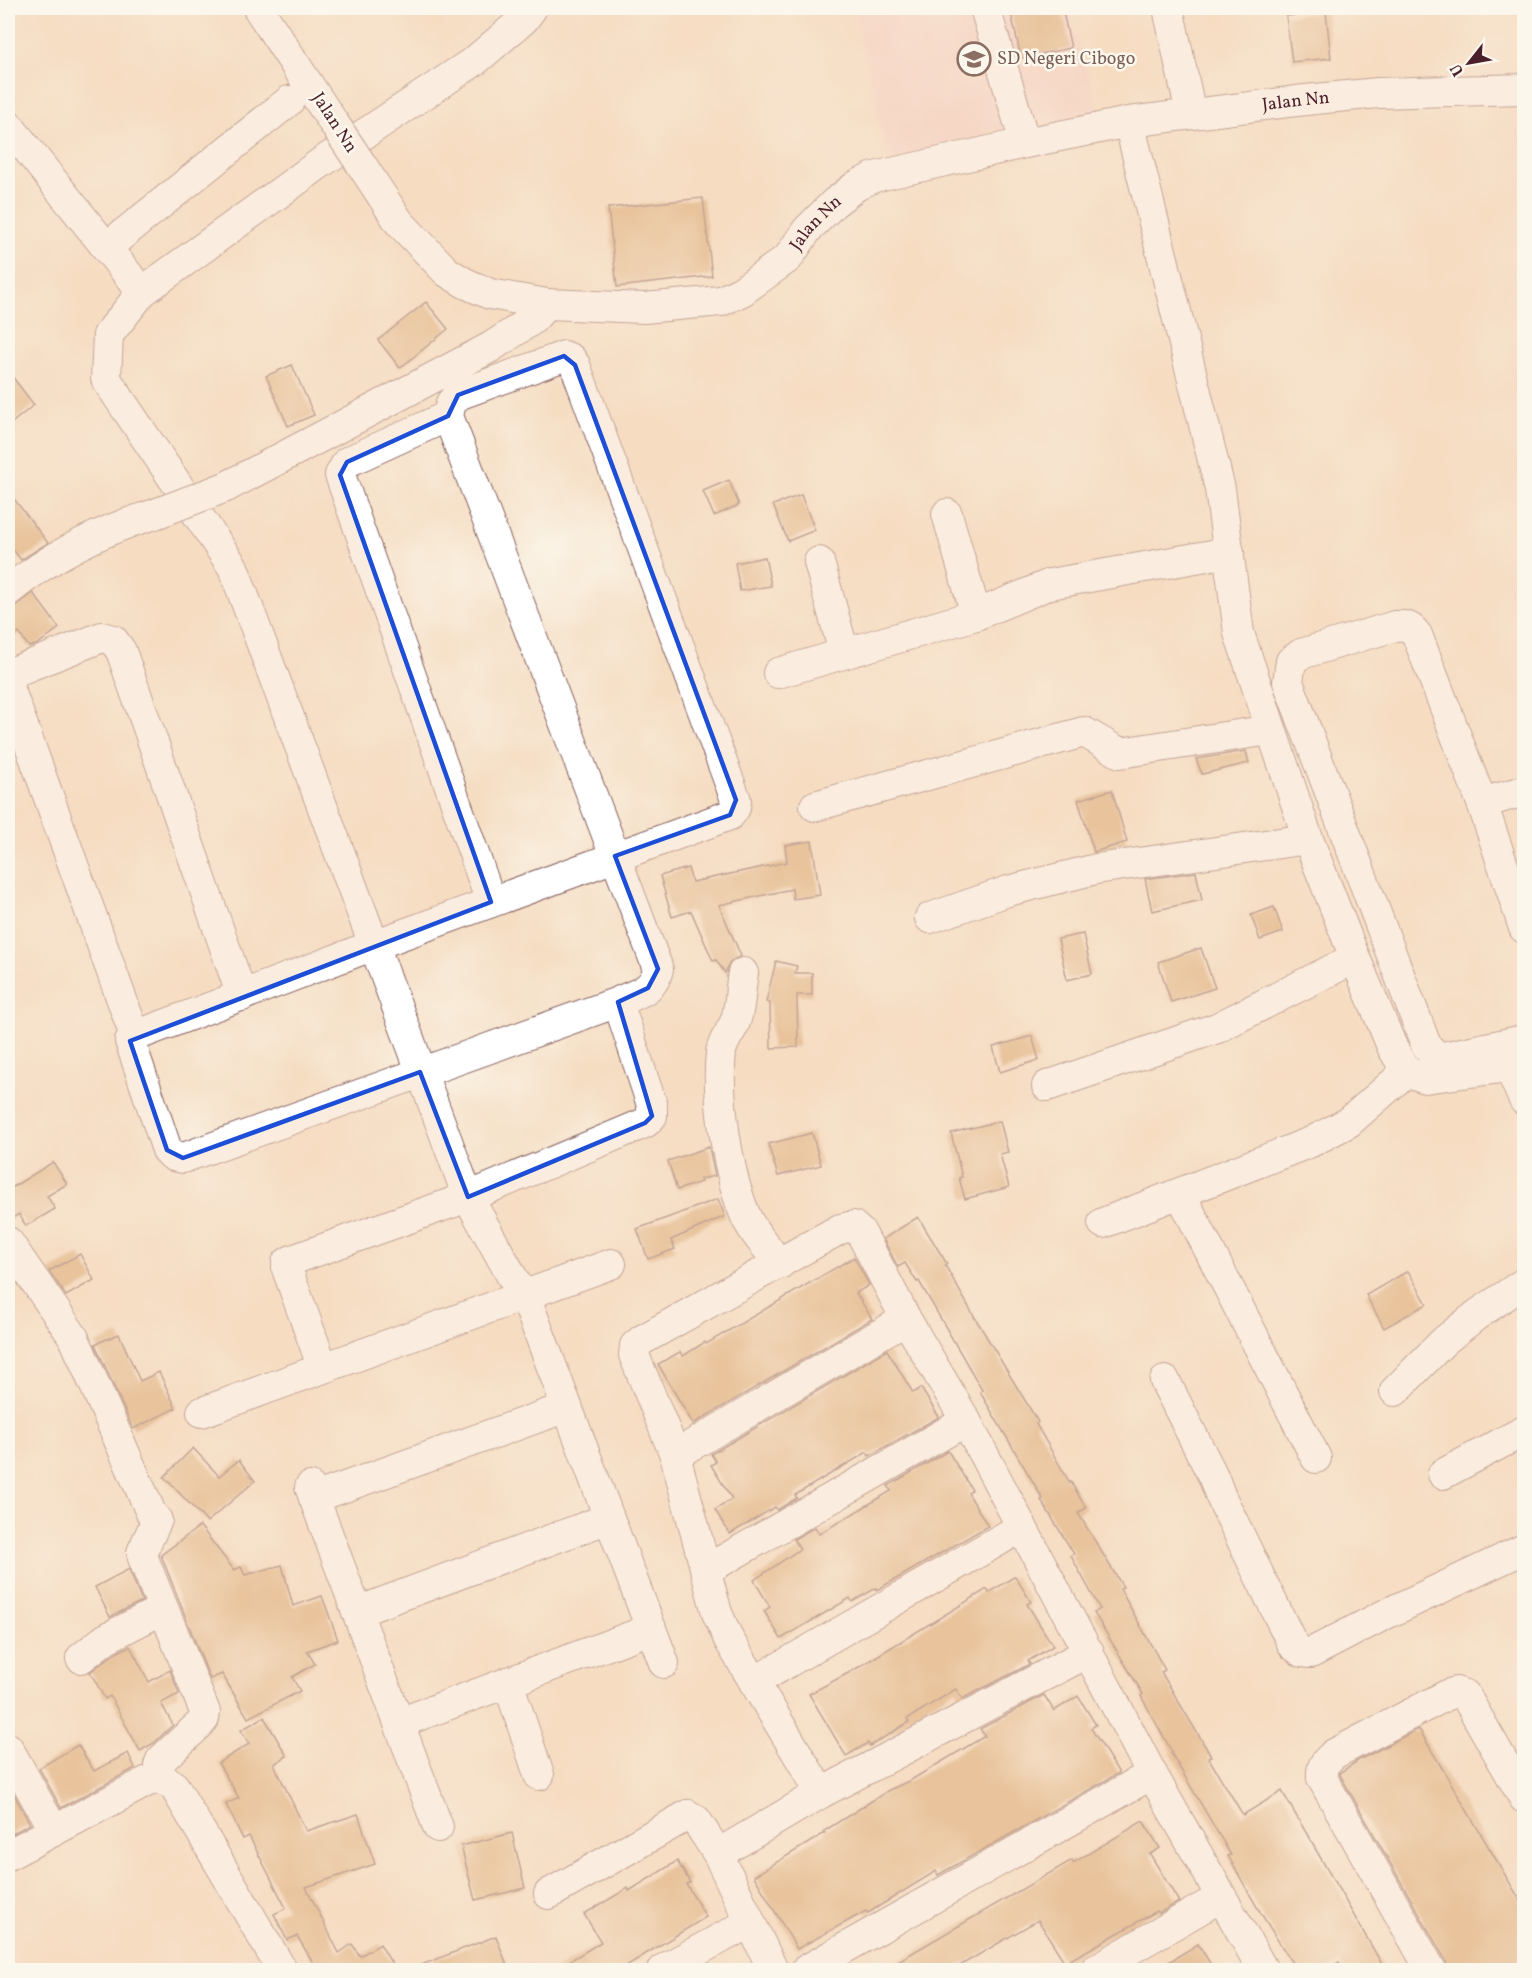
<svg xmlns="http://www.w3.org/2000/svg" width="1532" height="1978" viewBox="0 0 1532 1978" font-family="Vollkorn,serif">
	<rect width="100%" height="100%" fill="#fbf7ec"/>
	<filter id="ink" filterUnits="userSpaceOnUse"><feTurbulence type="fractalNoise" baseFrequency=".0167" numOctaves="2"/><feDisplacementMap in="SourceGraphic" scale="12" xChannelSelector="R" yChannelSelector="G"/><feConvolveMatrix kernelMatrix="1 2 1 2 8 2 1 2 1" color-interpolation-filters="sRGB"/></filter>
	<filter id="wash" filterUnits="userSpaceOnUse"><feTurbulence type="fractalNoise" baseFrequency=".008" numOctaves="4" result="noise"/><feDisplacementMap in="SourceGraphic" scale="24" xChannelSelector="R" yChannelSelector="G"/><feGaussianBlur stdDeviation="1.35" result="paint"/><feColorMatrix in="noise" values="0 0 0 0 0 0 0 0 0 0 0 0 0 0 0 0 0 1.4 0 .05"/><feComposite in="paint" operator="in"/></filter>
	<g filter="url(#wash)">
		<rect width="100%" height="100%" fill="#f5ddc2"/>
		<path fill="#f7d0c9" d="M 853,8 L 1068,8 L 1099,111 L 889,164 Z"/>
		<g id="blocks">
			<g fill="#d8a46c">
				<path d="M 1010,8 L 1062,8 L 1071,48 L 1021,58 Z"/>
				<path d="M 1326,12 L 1331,58 L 1292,62 L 1286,16 Z"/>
				<path d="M 703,198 L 712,276 L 617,287 L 608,208 Z"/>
				<path d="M 426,302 L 448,329 L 400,368 L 378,340 Z"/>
				<path d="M 292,365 L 314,415 L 288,426 L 266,376 Z"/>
				<path d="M 8,371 L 34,405 L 8,426 Z"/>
				<path d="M 729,480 L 739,505 L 714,516 L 703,491 Z"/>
				<path d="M 8,491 L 48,543 L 21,560 L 8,543 Z"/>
				<path d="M 801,495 L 815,530 L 788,541 L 773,505 Z"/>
				<path d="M 765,557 L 771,586 L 740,591 L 735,563 Z"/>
				<path d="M 33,593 L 59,628 L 38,644 L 29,647 L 19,633 L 8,641 L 8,612 Z"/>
				<path d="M 1246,751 L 1249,763 L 1202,774 L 1196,759 Z"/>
				<path d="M 1112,790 L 1127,842 L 1094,852 L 1078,800 Z"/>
				<path d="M 812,841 L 820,895 L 793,899 L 792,889 L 719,905 L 741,956 L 730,962 L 725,973 L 716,960 L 713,961 L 691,911 L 672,917 L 660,876 L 688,868 L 692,882 L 787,862 L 785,845 Z"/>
				<path d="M 1196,872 L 1202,900 L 1152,911 L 1145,879 Z"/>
				<path d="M 1274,907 L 1283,932 L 1260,940 L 1251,915 Z"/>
				<path d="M 1083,934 L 1092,974 L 1067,980 L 1058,939 Z"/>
				<path d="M 1201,948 L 1215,988 L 1171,1002 L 1158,962 Z"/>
				<path d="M 776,961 L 797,966 L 795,973 L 812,973 L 812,995 L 797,995 L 798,1047 L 771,1048 L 770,1003 L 766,1002 Z"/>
				<path d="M 1032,1036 L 1039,1060 L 1000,1072 L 993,1047 Z"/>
				<path d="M 1000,1121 L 1008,1152 L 1000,1154 L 1009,1187 L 965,1199 L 959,1178 L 962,1177 L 951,1133 Z"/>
				<path d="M 812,1133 L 821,1165 L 778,1176 L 768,1144 Z"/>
				<path d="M 709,1147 L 715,1176 L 700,1179 L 701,1182 L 677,1190 L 668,1161 Z"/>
				<path d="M 53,1162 L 67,1184 L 47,1196 L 55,1209 L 26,1226 L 19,1214 L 8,1221 L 8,1190 Z"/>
				<path d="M 718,1199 L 725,1216 L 671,1240 L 675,1249 L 648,1259 L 637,1229 Z"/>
				<path d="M 918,1217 L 947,1264 L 945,1265 L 974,1316 L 1038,1422 L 1036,1424 L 1070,1483 L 1071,1482 L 1086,1508 L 1078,1513 L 1123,1587 L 1120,1589 L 1165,1670 L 1161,1672 L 1211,1756 L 1208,1757 L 1243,1815 L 1282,1791 L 1386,1971 L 1344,1971 L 1339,1962 L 1325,1971 L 1297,1971 L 1257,1907 L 1228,1856 L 1231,1855 L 1171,1753 L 1172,1752 L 1141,1696 L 1143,1694 L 1094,1613 L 1100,1609 L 1071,1556 L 1074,1554 L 1041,1500 L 1043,1499 L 980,1392 L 982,1390 L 919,1281 L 917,1282 L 905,1263 L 898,1267 L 883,1239 Z"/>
				<path d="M 80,1254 L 94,1280 L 66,1296 L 49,1271 Z"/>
				<path d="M 854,1257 L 869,1285 L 856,1293 L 872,1319 L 693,1424 L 658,1364 L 680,1352 L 683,1356 L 705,1342 L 706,1344 Z"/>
				<path d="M 1408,1271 L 1427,1304 L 1384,1328 L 1366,1295 Z"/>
				<path d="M 119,1334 L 140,1381 L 159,1372 L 176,1408 L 133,1429 L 95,1344 Z"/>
				<path d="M 887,1350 L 913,1393 L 921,1388 L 939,1417 L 869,1456 L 867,1452 L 795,1495 L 797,1498 L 777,1510 L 775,1507 L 730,1534 L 715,1510 L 732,1499 L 711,1465 L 716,1462 L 711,1454 Z"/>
				<path d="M 193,1448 L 219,1476 L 239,1460 L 255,1481 L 207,1522 L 164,1477 Z"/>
				<path d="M 948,1451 L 972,1490 L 968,1493 L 988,1526 L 877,1590 L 876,1588 L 852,1602 L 850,1598 L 781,1639 L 764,1611 L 770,1607 L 754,1580 L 800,1549 L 794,1539 L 815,1527 L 819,1534 L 891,1491 L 888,1486 Z"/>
				<path d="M 200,1526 L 234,1570 L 241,1567 L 245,1575 L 282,1565 L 293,1606 L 322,1596 L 338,1640 L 307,1651 L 315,1664 L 292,1677 L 300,1691 L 248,1718 L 222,1674 L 210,1679 L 161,1555 Z"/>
				<path d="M 129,1569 L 142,1601 L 110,1617 L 95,1587 Z"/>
				<path d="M 1015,1576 L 1031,1602 L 1027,1604 L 1053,1646 L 1028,1661 L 1030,1664 L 962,1699 L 956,1689 L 907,1719 L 909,1722 L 870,1746 L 868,1743 L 846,1756 L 809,1694 L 854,1670 L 987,1589 L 989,1593 Z"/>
				<path d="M 130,1646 L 149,1682 L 170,1670 L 179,1694 L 161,1703 L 173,1725 L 154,1743 L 140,1751 L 110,1696 L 105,1699 L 90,1672 L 114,1654 Z"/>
				<path d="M 1044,1695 L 1054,1711 L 1078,1696 L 1096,1725 L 1091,1728 L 1119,1773 L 938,1875 L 936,1871 L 868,1913 L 866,1911 L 797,1949 L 754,1876 L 825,1833 L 824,1831 L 889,1790 L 911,1780 L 985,1736 L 980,1729 Z"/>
				<path d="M 264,1717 L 287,1756 L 274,1764 L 306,1831 L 358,1814 L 375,1864 L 306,1887 L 339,1953 L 352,1944 L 360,1956 L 380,1944 L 396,1971 L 315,1971 L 317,1969 L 297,1936 L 287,1940 L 274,1914 L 286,1908 L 249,1836 L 243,1839 L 226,1804 L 239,1798 L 218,1763 L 249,1744 L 241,1730 Z"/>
				<path d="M 1419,1729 L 1524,1907 L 1524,1971 L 1448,1971 L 1446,1961 L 1339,1773 L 1359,1760 Z"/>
				<path d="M 78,1745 L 94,1771 L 128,1753 L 135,1768 L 61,1808 L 39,1768 Z"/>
				<path d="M 9,1785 L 30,1824 L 8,1836 L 8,1786 Z"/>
				<path d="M 1143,1821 L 1160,1848 L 1150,1854 L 1179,1902 L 1159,1913 L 1157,1911 L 1065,1963 L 1038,1920 L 951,1971 L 881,1971 L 1072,1860 L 1073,1863 Z"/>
				<path d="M 512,1833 L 525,1888 L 475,1900 L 461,1846 Z"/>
				<path d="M 677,1861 L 690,1882 L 686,1884 L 706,1917 L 618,1971 L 553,1971 L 601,1942 L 584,1914 L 628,1888 L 629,1891 Z"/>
				<path d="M 496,1936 L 509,1971 L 411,1971 L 411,1969 Z"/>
				<path d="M 1198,1944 L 1215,1971 L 1154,1971 Z"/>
			</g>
		</g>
	</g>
	<g filter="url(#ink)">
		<use href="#blocks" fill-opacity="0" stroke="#866260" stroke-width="1.5"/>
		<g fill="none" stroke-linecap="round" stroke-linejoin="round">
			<g stroke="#866260" stroke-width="32">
				<g id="minor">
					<path d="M 258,8 L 333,122"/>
					<path d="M 532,8 L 524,19 L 476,60 L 322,162 L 142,292 L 108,335 L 106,379 L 233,567 L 468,1197 L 530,1309 L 664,1663"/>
					<path d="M 985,8 L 1025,143"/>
					<path d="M 1168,8 L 1191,114"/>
					<path d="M 1129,122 L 1220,489 L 1239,633 L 1308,839 L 1355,958 L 1393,1049 L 1407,1071 L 1425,1078 L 1509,1067 L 1524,1100"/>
					<path d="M 8,125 L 142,292"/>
					<path id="s1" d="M 361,164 L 399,222 L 447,272 L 465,283 L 490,294 L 547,304 L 644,308 L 721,301 L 742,291 L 788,258 L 807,230 L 834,203 L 856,186 L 874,177 L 1025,143 L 1129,122 L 1305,100 L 1378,93 L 1524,89"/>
					<path d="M 107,247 L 289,101"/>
					<path d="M 448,416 L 347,462 L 340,475 L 491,902"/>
					<path d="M 226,487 L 491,347 L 532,320 L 547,304"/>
					<path d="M 947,514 L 976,615"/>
					<path d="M 819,562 L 844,653"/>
					<path d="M 8,591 C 51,556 102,530 155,514"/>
					<path d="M 778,673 L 976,615 L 1050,584 L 1229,552"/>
					<path d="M 736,800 L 575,365 L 571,359 L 564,356 L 458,395 L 451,403 L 448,416 L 658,969 C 654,991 637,993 618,1002 L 183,1158 L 173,1156 L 167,1150 L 130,1041 L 135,1036 L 374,945 L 730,815 L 735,808 L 736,800"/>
					<path d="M 1482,803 L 1524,791"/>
					<path d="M 815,806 L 1084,732 L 1120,753 L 1270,730"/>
					<path d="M 930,918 L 1008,891 L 1096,869 L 1308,839"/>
					<path d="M 1524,928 L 1482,803 L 1417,635 C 1410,626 1406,625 1395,626 L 1301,654 L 1291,661 L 1288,682 L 1426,1045 L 1436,1056 L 1443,1057 L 1524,1040"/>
					<path d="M 743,973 C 740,988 741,1004 736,1019 C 733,1030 723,1039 721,1052 C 716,1098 728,1177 747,1219 C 755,1235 769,1250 780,1264"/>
					<path d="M 135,1036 L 10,690 L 10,678 L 16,671 L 102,637 L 113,640 L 121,651 L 242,996"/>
					<path d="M 1047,1086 L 1217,1028 L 1355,958"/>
					<path d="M 1180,1193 L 1316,1458"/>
					<path d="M 1103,1223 L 1311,1142 L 1349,1122 L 1407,1071"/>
					<path d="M 8,1242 L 74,1338 L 152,1515 L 157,1520 L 142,1552 L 143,1558 L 205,1712 L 204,1719 L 199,1725 L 161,1760 L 159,1765 L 162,1779"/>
					<path d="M 323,1368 L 287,1269 L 287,1263 L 292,1260 L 468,1197 L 645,1123 L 652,1116 L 652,1105 L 618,1002"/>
					<path d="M 1165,1381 L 1213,1476 L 1221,1497 L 1293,1645 L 1302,1652 L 1311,1653 L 1384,1615 L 1524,1549"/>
					<path d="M 1395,1391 L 1444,1341 L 1478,1314 L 1524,1283"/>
					<path d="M 202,1412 L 611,1264"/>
					<path d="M 675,1455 L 906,1319"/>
					<path d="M 1443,1474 L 1524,1431"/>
					<path d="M 310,1487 L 438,1827"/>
					<path d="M 314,1498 L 567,1407"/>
					<path d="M 706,1570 L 966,1421"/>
					<path d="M 357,1612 L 609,1518"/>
					<path d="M 81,1658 L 105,1639 L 163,1609"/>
					<path d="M 508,1682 L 539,1775"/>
					<path d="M 754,1682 L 1022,1527"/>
					<path d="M 399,1723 L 651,1629"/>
					<path d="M 8,1748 L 54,1831"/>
					<path d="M 821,1793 L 729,1640 L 717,1613 L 675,1455 L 634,1355 L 635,1346 L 642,1340 L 840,1229 L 853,1226 L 861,1233 L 906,1319 L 966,1421 L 1152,1774 L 1263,1970"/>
					<path d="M 718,1854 L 821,1793 L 1089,1652"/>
					<path d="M 8,1855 L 148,1781 L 162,1779 L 174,1786 L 282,1970"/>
					<path d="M 549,1894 L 688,1815 L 696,1820 L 718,1854 L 773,1970"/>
					<path d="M 662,1970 L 749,1923"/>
					<path d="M 806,1970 L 1152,1774"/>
					<path d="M 1095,1970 L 1221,1897"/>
					<path d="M 1431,1970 L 1322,1778 C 1321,1766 1325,1762 1334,1754 L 1447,1695 L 1456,1692 L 1465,1695 L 1524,1798"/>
				</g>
			</g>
			<use href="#minor" stroke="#fff" stroke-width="30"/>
			<g stroke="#866260" stroke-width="32" stroke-linecap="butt">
				<g id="minor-bridge">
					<path d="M 333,122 L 361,164"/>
					<path d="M 155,514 L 226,487"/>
				</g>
			</g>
			<use href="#minor-bridge" stroke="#fff" stroke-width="30"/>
		</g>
	</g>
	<path d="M0 0H1532V1978H0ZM 564,356 L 575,365 L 736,800 L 730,815 L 615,856 L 658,969 L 648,988 L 618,1002 L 652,1116 L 645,1123 L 468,1197 L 420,1072 L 183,1158 L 167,1150 L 130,1041 L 491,902 L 340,475 L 347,462 L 448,416 L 458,395 Z" fill="#f5ddc2" fill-opacity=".55" fill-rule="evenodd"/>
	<path fill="none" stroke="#1d4ed8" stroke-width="4.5" stroke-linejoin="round" d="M 564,356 L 575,365 L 736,800 L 730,815 L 615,856 L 658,969 L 648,988 L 618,1002 L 652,1116 L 645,1123 L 468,1197 L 420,1072 L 183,1158 L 167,1150 L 130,1041 L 491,902 L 340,475 L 347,462 L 448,416 L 458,395 Z"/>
	<defs>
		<g id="school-ring" transform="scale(1.725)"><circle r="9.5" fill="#fbf7ec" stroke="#8d6e63" stroke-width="1.5"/><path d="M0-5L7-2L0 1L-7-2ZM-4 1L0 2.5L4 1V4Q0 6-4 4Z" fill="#8d6e63"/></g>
	</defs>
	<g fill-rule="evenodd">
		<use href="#school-ring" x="974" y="59"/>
	</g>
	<g text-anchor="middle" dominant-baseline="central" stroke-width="5" stroke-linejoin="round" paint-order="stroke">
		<g font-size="18" fill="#785e54" stroke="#fbf7ec" text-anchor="start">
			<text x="997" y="59">SD Negeri Cibogo</text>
		</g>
		<g font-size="18" fill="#4a1f2b" stroke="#fbf7ec">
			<text stroke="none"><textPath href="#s1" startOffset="1048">Jalan Nn</textPath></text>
			<text transform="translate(334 123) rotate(57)">Jalan Nn</text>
			<text stroke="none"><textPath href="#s1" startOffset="544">Jalan Nn</textPath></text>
		</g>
	</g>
	<rect width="1532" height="1978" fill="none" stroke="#fbf7ec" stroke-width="30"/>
	<g transform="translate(1469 63) rotate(239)" stroke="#fbf7ec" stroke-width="4.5" paint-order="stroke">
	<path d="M0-4.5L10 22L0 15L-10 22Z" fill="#4a1f2b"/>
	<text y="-9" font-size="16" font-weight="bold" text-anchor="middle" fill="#4a1f2b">U</text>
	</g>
</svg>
